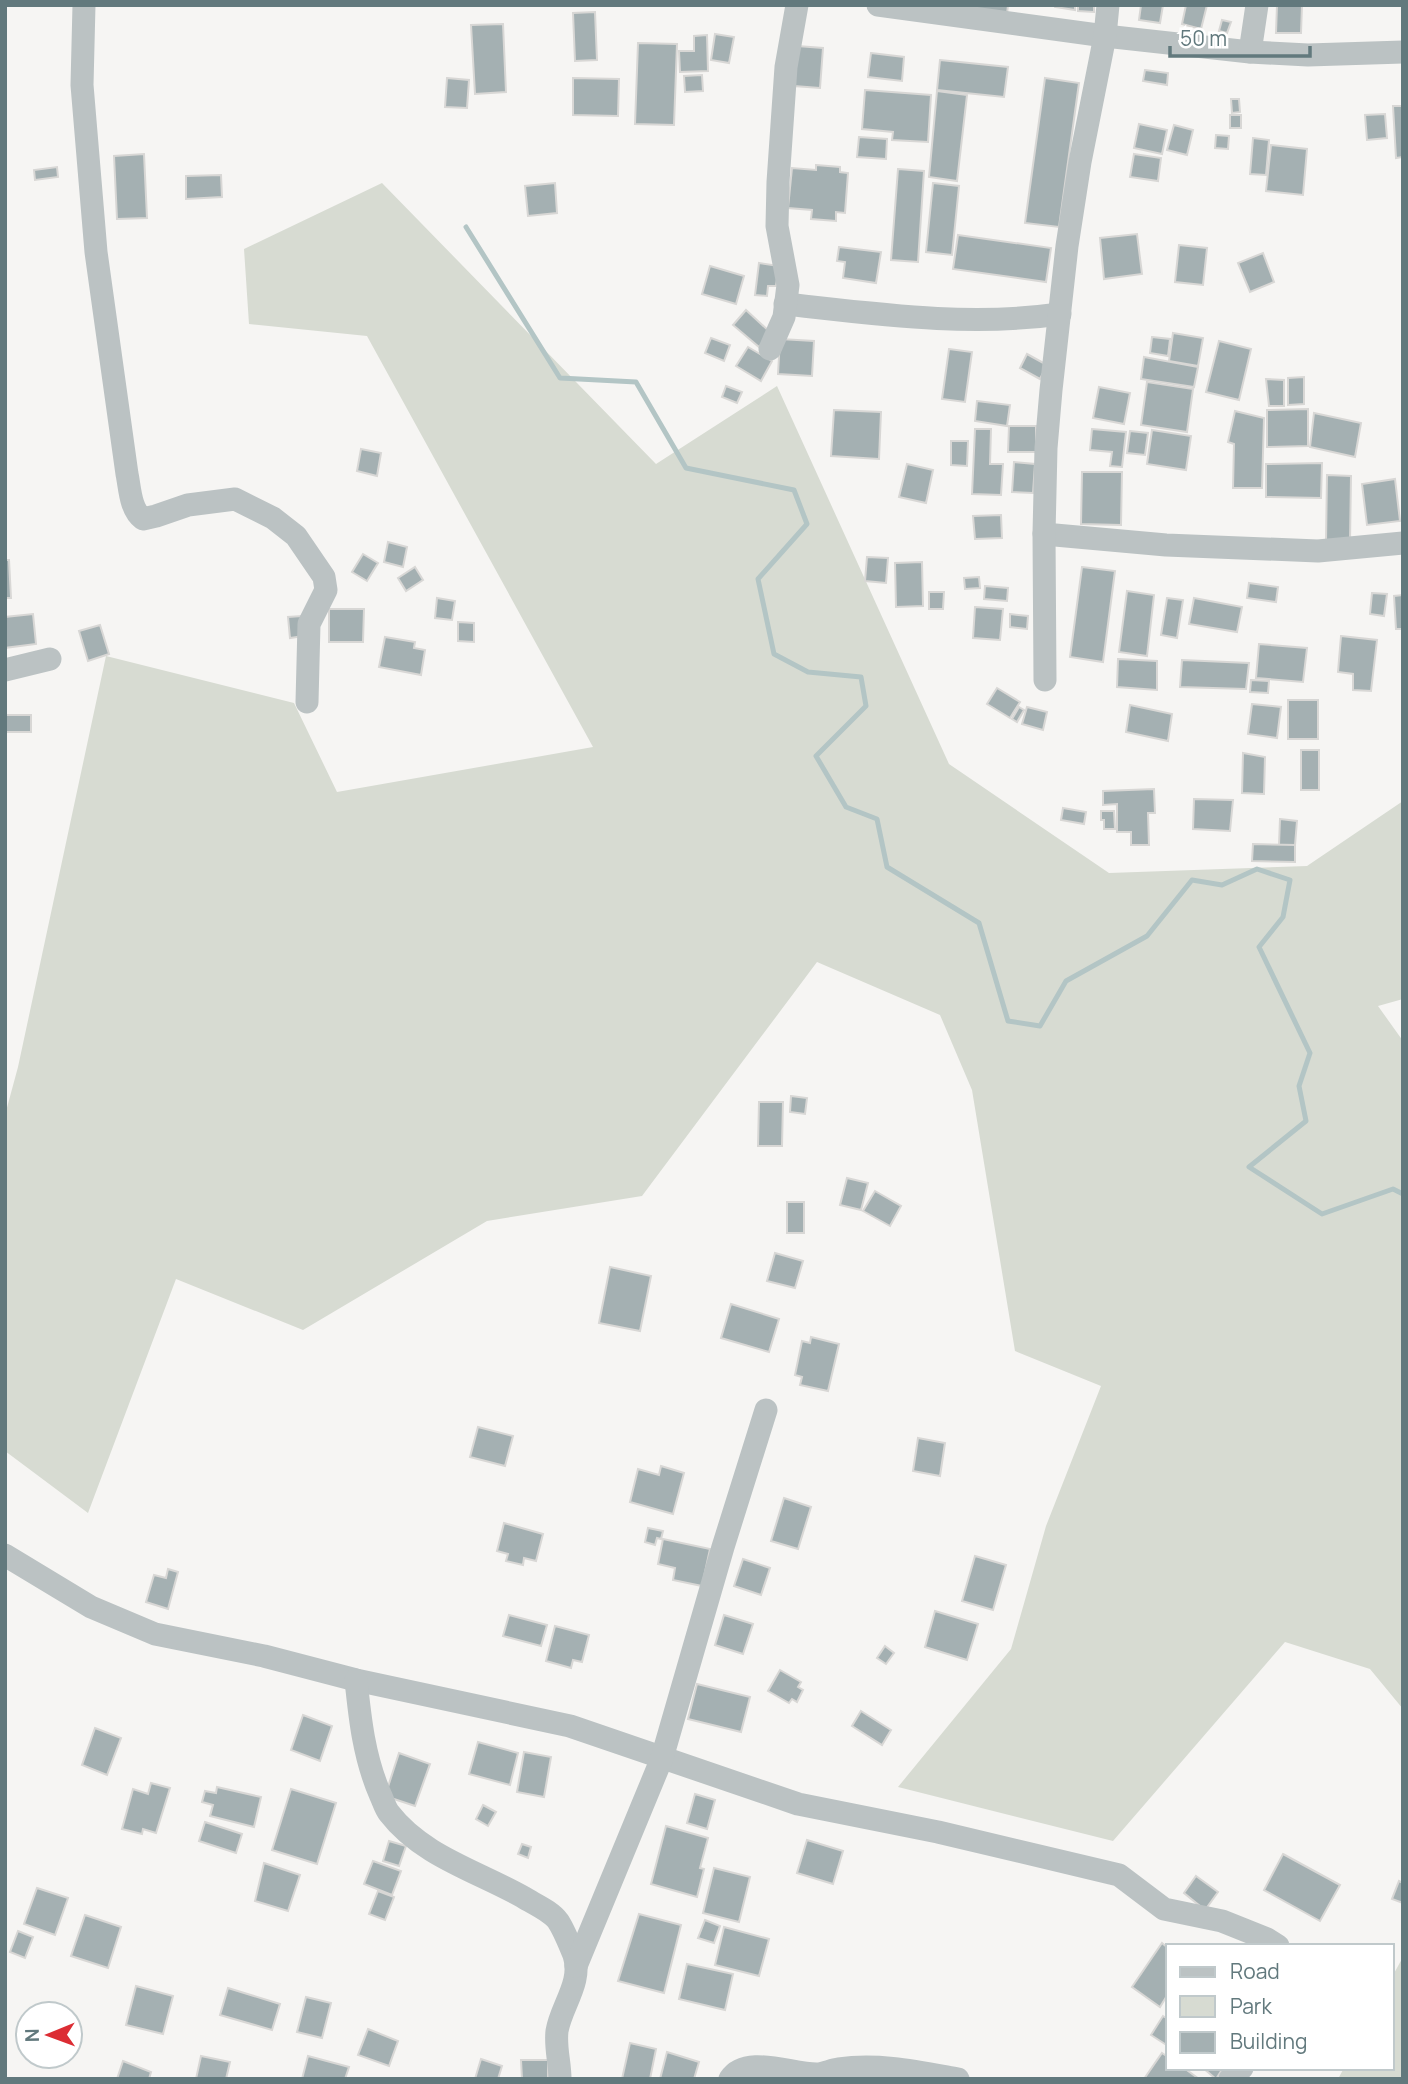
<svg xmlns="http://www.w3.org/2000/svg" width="1408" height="2084" viewBox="0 0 1408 2084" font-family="Manrope,sans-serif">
	<rect width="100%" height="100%" fill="#f6f5f3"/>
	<g fill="#d7dbd2">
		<path d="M 382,183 L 656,464 L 777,386 L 949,764 L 1109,873 L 1307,866 L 1403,801 L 1403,999 L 1378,1006 L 1403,1041 L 1403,1709 L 1370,1669 L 1285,1642 L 1113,1841 L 898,1787 L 1011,1649 L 1046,1526 L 1101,1386 L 1015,1351 L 972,1090 L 940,1015 L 817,962 L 642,1196 L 487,1221 L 303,1330 L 176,1279 L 88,1513 L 5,1451 L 5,1115 L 18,1067 L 106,656 L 294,703 L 337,792 L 593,747 L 367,336 L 249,324 L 244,249 Z"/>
		<path d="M 1403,1957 L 1403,2079 L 1338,2079 L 1344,2068 L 1392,2068 L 1392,1977 Z"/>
	</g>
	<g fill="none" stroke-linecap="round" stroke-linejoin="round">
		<path stroke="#b3c5c5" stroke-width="5" d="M 466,227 L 560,378 L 636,382 L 686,468 L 794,490 L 807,524 L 758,579 L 774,654 L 808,672 L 861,677 L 866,706 L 816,756 L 846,807 L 877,819 L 887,867 L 979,923 L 1008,1021 L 1040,1026 L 1066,981 L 1147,936 L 1192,880 L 1222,885 L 1257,869 L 1290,880 L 1283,917 L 1259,947 L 1310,1053 L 1299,1086 L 1306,1121 L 1249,1167 L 1322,1214 L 1393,1189 L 1403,1194"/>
	</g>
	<g fill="#a4b0b2" stroke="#d8d7d5" stroke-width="2">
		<path d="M 955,5 L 1008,5 L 1007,14 Z"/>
		<path d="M 1055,5 L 1075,5 L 1075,10 L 1055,7 Z"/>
		<path d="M 1078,5 L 1094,5 L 1094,12 L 1078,11 Z"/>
		<path d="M 1141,5 L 1163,5 L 1160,23 L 1139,20 Z"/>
		<path d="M 1186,5 L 1207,5 L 1201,29 L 1182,24 Z"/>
		<path d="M 1277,5 L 1302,5 L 1301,33 L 1276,33 Z"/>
		<path d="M 595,12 L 597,60 L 575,61 L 573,13 Z"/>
		<path d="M 1222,20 L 1231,22 L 1227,33 L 1219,31 Z"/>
		<path d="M 503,24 L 506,92 L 475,94 L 471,25 Z"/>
		<path d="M 715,34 L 734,37 L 729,63 L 711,60 Z"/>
		<path d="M 707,35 L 708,71 L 680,72 L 679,51 L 694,51 L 694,36 Z"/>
		<path d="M 638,43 L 677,44 L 674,125 L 635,124 Z"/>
		<path d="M 797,46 L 823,48 L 820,88 L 794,86 Z"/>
		<path d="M 871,53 L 904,57 L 902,81 L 868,77 Z"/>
		<path d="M 940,60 L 1008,67 L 1004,97 L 937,90 Z"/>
		<path d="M 1145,70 L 1168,73 L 1167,85 L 1143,81 Z"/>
		<path d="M 702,75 L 703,91 L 685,92 L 684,76 Z"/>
		<path d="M 447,78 L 469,80 L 467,108 L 445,107 Z"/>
		<path d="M 573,78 L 619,79 L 618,116 L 573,115 Z"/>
		<path d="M 1045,78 L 1079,83 L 1059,227 L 1025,223 Z"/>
		<path d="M 865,90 L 931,95 L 928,142 L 892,140 L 893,132 L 862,129 Z"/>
		<path d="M 937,91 L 967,95 L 957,181 L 929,177 Z"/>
		<path d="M 1231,99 L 1239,99 L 1240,112 L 1232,113 Z"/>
		<path d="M 1393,106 L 1403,106 L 1403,157 L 1396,158 Z"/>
		<path d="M 1385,114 L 1387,138 L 1367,140 L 1365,115 Z"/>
		<rect x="1230" y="115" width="11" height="13"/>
		<path d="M 1139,124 L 1167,130 L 1162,154 L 1134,148 Z"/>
		<path d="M 1174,125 L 1193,130 L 1187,155 L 1167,150 Z"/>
		<path d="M 1216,135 L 1229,136 L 1228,149 L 1215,148 Z"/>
		<path d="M 859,137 L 887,139 L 886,159 L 857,157 Z"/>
		<path d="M 1253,138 L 1269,140 L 1266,175 L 1250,174 Z"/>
		<path d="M 1271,145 L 1307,149 L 1303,195 L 1266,191 Z"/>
		<path d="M 144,154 L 147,218 L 117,219 L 114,156 Z"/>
		<path d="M 1134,154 L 1161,158 L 1158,181 L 1130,177 Z"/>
		<path d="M 816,165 L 840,167 L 840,172 L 848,173 L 845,213 L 836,212 L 836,221 L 811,219 L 812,210 L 788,208 L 792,168 L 816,170 Z"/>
		<path d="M 57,167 L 58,177 L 35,180 L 34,170 Z"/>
		<path d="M 898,169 L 924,171 L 918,262 L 891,260 Z"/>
		<path d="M 221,175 L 222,197 L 186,199 L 186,176 Z"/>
		<path d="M 555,183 L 557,213 L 528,216 L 525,186 Z"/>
		<path d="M 933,183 L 959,186 L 952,255 L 926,252 Z"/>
		<path d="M 1137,234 L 1142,274 L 1104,279 L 1100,238 Z"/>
		<path d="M 958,235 L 1051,248 L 1046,282 L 953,269 Z"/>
		<path d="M 1179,245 L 1207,248 L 1203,285 L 1175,282 Z"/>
		<path d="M 839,247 L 881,252 L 876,283 L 843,278 L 845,262 L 837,261 Z"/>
		<path d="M 1263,253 L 1274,282 L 1250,292 L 1238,263 Z"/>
		<path d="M 759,263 L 779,266 L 776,286 L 768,286 L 767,296 L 755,295 Z"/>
		<path d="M 710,266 L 744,276 L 736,304 L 702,294 Z"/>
		<path d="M 746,310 L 771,333 L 759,347 L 733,325 Z"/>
		<path d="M 1173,333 L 1203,338 L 1198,366 L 1169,361 Z"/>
		<path d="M 1152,337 L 1170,339 L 1168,356 L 1150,353 Z"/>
		<path d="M 711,338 L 730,345 L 724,361 L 705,353 Z"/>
		<path d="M 780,339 L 814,341 L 812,376 L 778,374 Z"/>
		<path d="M 1219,341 L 1251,349 L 1239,400 L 1206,392 Z"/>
		<path d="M 748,347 L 772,361 L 761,381 L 736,366 Z"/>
		<path d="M 949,349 L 972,352 L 965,402 L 942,399 Z"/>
		<path d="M 1027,354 L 1047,365 L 1040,379 L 1020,368 Z"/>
		<path d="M 1144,357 L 1198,367 L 1194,387 L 1141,379 Z"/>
		<path d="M 1304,377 L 1304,404 L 1288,405 L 1288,378 Z"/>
		<path d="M 1266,379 L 1284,380 L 1284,406 L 1269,406 Z"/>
		<path d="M 1147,382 L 1193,389 L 1187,432 L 1141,425 Z"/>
		<path d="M 726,386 L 742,392 L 737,403 L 722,397 Z"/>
		<path d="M 1099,387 L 1130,393 L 1124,424 L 1093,418 Z"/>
		<path d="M 977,401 L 1010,405 L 1007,426 L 975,421 Z"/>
		<path d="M 1308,409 L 1308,446 L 1267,447 L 1267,410 Z"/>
		<path d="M 834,410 L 881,412 L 879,459 L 831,456 Z"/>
		<path d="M 1235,411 L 1264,418 L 1262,488 L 1233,488 L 1234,444 L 1228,442 Z"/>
		<path d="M 1314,413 L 1361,423 L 1355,457 L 1310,447 Z"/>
		<path d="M 1009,426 L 1036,426 L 1036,452 L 1008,452 Z"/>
		<path d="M 975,429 L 991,429 L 990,464 L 1003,464 L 1001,495 L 972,494 Z"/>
		<path d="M 1092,429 L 1126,432 L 1122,467 L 1110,466 L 1112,452 L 1090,450 Z"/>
		<path d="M 1152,430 L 1191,436 L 1186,470 L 1147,464 Z"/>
		<path d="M 1130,431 L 1148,433 L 1145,455 L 1127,453 Z"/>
		<path d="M 951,441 L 968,441 L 967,466 L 951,465 Z"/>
		<path d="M 361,449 L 381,453 L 377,476 L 357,471 Z"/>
		<path d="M 1014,462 L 1035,464 L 1033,493 L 1012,492 Z"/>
		<path d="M 1322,463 L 1321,498 L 1266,497 L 1266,464 Z"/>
		<path d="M 907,464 L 933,470 L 926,503 L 899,497 Z"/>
		<path d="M 1082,472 L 1122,472 L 1121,525 L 1081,524 Z"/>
		<path d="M 1327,475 L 1351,476 L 1350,542 L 1326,542 Z"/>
		<path d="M 1395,479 L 1400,521 L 1367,525 L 1362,484 Z"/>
		<path d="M 1001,515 L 1002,538 L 975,539 L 973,516 Z"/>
		<path d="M 388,542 L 407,547 L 403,567 L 384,562 Z"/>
		<path d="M 363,554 L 378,563 L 367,581 L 352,572 Z"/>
		<path d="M 867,557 L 888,558 L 886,583 L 865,581 Z"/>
		<path d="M 5,560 L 9,560 L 11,598 L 5,598 Z"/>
		<path d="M 922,562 L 923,606 L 896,607 L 895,563 Z"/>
		<path d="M 415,567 L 423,580 L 406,591 L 398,578 Z"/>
		<path d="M 1082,567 L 1115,571 L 1103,662 L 1070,657 Z"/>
		<path d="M 979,577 L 980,588 L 965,589 L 964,578 Z"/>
		<path d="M 1249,583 L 1278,587 L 1276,602 L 1247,598 Z"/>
		<path d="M 985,586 L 1008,588 L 1007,601 L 984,599 Z"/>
		<path d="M 1127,591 L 1154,595 L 1147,656 L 1119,652 Z"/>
		<path d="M 929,592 L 944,592 L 943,609 L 929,609 Z"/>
		<path d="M 1372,593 L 1387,594 L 1384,616 L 1370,614 Z"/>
		<path d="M 1403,595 L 1403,629 L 1396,629 L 1394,596 Z"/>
		<path d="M 437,598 L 455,601 L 452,620 L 435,618 Z"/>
		<path d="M 1167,598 L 1183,600 L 1177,638 L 1161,635 Z"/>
		<path d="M 1194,598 L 1242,607 L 1237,632 L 1189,624 Z"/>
		<path d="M 975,607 L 1003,609 L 1000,640 L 973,638 Z"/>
		<path d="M 329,609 L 364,609 L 363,642 L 329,642 Z"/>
		<path d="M 33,614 L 36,644 L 5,648 L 5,657 L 5,617 Z"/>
		<path d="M 1010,614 L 1028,616 L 1027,629 L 1010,627 Z"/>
		<path d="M 302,616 L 304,636 L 290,638 L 288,617 Z"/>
		<path d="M 458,622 L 474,623 L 474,642 L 458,641 Z"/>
		<path d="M 100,625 L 109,654 L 88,661 L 79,631 Z"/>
		<path d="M 1341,636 L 1377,640 L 1371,691 L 1353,690 L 1353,674 L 1338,672 Z"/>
		<path d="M 385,637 L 415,642 L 414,648 L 425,650 L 421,675 L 379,667 Z"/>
		<path d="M 1259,644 L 1307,648 L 1303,682 L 1256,678 Z"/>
		<path d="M 1118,659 L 1157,661 L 1157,690 L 1117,687 Z"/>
		<path d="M 1182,660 L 1249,663 L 1246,689 L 1180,687 Z"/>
		<path d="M 1251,680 L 1269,681 L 1268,693 L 1250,692 Z"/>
		<path d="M 997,688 L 1020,702 L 1010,718 L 987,704 Z"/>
		<rect x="1288" y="700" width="30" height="39"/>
		<path d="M 1252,704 L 1281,707 L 1277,738 L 1248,734 Z"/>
		<path d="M 1130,705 L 1172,714 L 1168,741 L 1126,732 Z"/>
		<path d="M 1019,707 L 1024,710 L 1017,722 L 1012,719 Z"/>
		<path d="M 1027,707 L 1047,712 L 1043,730 L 1022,724 Z"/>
		<rect x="5" y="715" width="26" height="17"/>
		<rect x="1301" y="750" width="18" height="40"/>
		<path d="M 1243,753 L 1265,757 L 1264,794 L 1242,793 Z"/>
		<path d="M 1154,789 L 1155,813 L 1148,813 L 1149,845 L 1131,845 L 1131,832 L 1117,832 L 1117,804 L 1103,805 L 1103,791 Z"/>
		<path d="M 1194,799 L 1233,800 L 1230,831 L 1193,829 Z"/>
		<path d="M 1063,808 L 1086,812 L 1084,824 L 1061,820 Z"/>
		<path d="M 1101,811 L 1114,811 L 1115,829 L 1104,829 L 1104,820 L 1101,820 Z"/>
		<path d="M 1280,819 L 1297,821 L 1295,845 L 1279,845 Z"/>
		<path d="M 1253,844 L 1295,845 L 1295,862 L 1252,861 Z"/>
		<path d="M 791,1096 L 807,1098 L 805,1114 L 790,1112 Z"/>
		<path d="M 759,1102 L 783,1102 L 782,1146 L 758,1146 Z"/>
		<path d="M 847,1178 L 868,1183 L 861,1210 L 840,1205 Z"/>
		<path d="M 875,1191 L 901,1206 L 890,1226 L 863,1211 Z"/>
		<rect x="787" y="1202" width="17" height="31"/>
		<path d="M 775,1253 L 803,1261 L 795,1288 L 767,1281 Z"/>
		<path d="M 610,1267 L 651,1276 L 640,1331 L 599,1323 Z"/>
		<path d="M 731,1304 L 779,1319 L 769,1352 L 721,1338 Z"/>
		<path d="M 811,1337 L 839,1344 L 828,1391 L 800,1385 L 802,1377 L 795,1375 L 802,1341 L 810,1343 Z"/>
		<path d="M 478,1427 L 513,1436 L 505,1466 L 470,1457 Z"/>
		<path d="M 918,1438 L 945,1443 L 940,1476 L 913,1471 Z"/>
		<path d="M 661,1466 L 684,1473 L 673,1514 L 630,1502 L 638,1469 L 659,1475 Z"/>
		<path d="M 784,1498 L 811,1507 L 798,1549 L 771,1541 Z"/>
		<path d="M 504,1523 L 543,1534 L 536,1561 L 524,1558 L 523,1565 L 506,1561 L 508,1554 L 497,1551 Z"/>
		<path d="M 648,1528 L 663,1531 L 661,1539 L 657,1538 L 655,1545 L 645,1542 Z"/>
		<path d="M 663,1539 L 710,1549 L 702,1586 L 673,1580 L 675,1568 L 658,1564 Z"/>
		<path d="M 975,1556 L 1006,1565 L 993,1610 L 962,1601 Z"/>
		<path d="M 743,1559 L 770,1568 L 761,1595 L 734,1586 Z"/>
		<path d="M 168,1569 L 178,1572 L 168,1609 L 146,1602 L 154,1575 L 166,1578 Z"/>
		<path d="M 935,1611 L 978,1624 L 967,1660 L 925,1647 Z"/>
		<path d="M 509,1615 L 547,1625 L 541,1646 L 503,1636 Z"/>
		<path d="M 724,1615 L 753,1624 L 743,1654 L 715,1645 Z"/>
		<path d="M 555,1626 L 589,1635 L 582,1662 L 573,1660 L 571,1668 L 546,1661 Z"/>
		<path d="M 885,1646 L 894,1653 L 886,1664 L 877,1658 Z"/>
		<path d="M 780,1670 L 801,1682 L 798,1687 L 803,1690 L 797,1702 L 792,1699 L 789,1703 L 768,1691 Z"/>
		<path d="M 697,1684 L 750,1697 L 741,1732 L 688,1719 Z"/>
		<path d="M 861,1711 L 891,1730 L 882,1745 L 852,1726 Z"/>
		<path d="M 303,1715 L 332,1726 L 320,1761 L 291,1750 Z"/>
		<path d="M 95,1728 L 121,1738 L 107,1775 L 82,1765 Z"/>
		<path d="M 478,1742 L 518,1753 L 510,1785 L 469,1774 Z"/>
		<path d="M 524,1752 L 551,1757 L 544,1797 L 517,1792 Z"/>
		<path d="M 399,1753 L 430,1764 L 415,1806 L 385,1796 Z"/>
		<path d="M 151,1783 L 170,1788 L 156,1833 L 143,1829 L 142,1834 L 122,1829 L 133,1789 L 148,1794 Z"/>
		<path d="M 217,1787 L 261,1797 L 254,1827 L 210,1816 L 213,1805 L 202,1802 L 205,1791 L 216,1793 Z"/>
		<path d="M 291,1789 L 336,1803 L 317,1864 L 272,1850 Z"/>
		<path d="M 695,1794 L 715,1800 L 707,1829 L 687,1823 Z"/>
		<path d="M 483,1805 L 496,1812 L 488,1826 L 476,1819 Z"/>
		<path d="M 205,1822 L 242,1834 L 236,1853 L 199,1841 Z"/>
		<path d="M 666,1826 L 708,1838 L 700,1868 L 704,1869 L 697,1897 L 651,1884 Z"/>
		<path d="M 807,1840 L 843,1851 L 833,1884 L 797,1873 Z"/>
		<path d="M 389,1841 L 406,1846 L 399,1866 L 383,1861 Z"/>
		<path d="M 522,1844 L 531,1847 L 528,1858 L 518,1854 Z"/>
		<path d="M 1283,1854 L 1340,1885 L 1320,1921 L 1264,1890 Z"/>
		<path d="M 373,1861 L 401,1871 L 392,1895 L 364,1884 Z"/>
		<path d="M 264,1863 L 300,1875 L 288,1911 L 255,1901 Z"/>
		<path d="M 714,1868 L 750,1877 L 739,1922 L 703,1913 Z"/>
		<path d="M 1196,1876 L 1218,1892 L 1205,1910 L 1184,1893 Z"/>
		<path d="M 1399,1881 L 1403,1883 L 1403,1903 L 1392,1899 Z"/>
		<path d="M 37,1888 L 68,1898 L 55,1935 L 24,1924 Z"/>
		<path d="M 378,1891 L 394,1897 L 385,1920 L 369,1914 Z"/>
		<path d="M 639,1914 L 681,1925 L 664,1993 L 618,1981 Z"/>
		<path d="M 85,1915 L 121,1927 L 108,1968 L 71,1956 Z"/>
		<path d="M 705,1920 L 720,1926 L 714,1943 L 698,1938 Z"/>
		<path d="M 724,1927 L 769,1939 L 759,1976 L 715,1965 Z"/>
		<path d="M 18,1931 L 33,1937 L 25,1958 L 10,1952 Z"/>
		<path d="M 1162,1943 L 1168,1948 L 1168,1994 L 1160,2007 L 1132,1987 Z"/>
		<path d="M 687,1964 L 733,1974 L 725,2010 L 679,1999 Z"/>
		<path d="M 136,1986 L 173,1996 L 163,2034 L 126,2025 Z"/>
		<path d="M 228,1988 L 280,2004 L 272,2030 L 220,2015 Z"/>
		<path d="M 306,1997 L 331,2003 L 322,2038 L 297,2032 Z"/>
		<path d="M 1163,2016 L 1168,2019 L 1168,2046 L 1151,2035 Z"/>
		<path d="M 368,2029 L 398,2041 L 389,2066 L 358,2055 Z"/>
		<path d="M 630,2043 L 656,2049 L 650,2079 L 622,2079 Z"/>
		<path d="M 667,2052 L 699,2062 L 694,2079 L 660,2079 Z"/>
		<path d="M 1162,2053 L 1168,2057 L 1168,2068 L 1184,2068 L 1199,2079 L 1144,2079 Z"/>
		<path d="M 201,2056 L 230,2062 L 226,2079 L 196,2079 Z"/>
		<path d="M 308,2056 L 349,2067 L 345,2079 L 302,2079 Z"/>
		<path d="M 481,2059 L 502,2066 L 498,2079 L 475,2079 Z"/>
		<path d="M 521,2060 L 548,2060 L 548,2079 L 522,2079 Z"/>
		<path d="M 123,2061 L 151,2072 L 149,2079 L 117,2079 Z"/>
		<path d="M 1203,2068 L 1223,2068 L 1216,2079 Z"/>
	</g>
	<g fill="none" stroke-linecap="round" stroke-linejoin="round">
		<g stroke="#bbc2c3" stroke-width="23">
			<path d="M 84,5 L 82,85 L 96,252 L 127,474 C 130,488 130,509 143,519 L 156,516 L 188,505 L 235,499 L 273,518 L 296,536 L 324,577 L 326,590 L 309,624 L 307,702"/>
			<path d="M 878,5 L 1105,36 L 1250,52 L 1308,55 L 1403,52"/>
			<path d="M 1250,52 L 1257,5"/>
			<path d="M 785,304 C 877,314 968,327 1060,314"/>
			<path d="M 770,349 L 784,317 L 788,285 L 777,226 L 778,182 L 786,67 L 797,5"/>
			<path d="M 1044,534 L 1166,545 L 1318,551 L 1403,543"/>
			<path d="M 5,670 L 50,659"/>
			<path d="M 1045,680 L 1044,534 L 1046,448 L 1051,390 L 1067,246 L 1080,162 L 1105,36 L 1108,5"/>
			<path d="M 5,1555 L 91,1607 L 155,1634 L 264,1656 L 356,1680 L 570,1726 L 798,1804 L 938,1832 L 1119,1875 L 1164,1909 L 1222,1921 L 1267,1939 L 1278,1946"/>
			<path d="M 356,1680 C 360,1719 364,1757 380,1794 C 383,1800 385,1808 389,1813 C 422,1856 477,1871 523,1897 C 534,1904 551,1911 558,1921 C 564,1930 570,1945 574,1955 C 583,1982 561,2006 557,2031 C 555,2048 560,2062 560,2079"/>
			<path d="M 576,1966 L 662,1758 L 723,1547 L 766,1410"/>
			<path d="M 730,2079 C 746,2054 793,2075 818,2074 C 825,2073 832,2070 839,2069 C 878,2063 919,2072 958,2079"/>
			<path d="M 1230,2079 L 1242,2068"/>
		</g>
	</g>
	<rect width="1408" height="2084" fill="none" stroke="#62797d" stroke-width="14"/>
	<rect x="1166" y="1944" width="228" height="126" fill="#ffffff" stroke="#c0c9cb" stroke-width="2"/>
	<rect x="1180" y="1967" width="35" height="10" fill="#bbc2c3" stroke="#c0c9cb" stroke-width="2"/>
	<text x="1230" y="1979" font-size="21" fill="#62797d">Road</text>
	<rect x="1180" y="1996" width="35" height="21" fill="#d7dbd2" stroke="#c0c9cb" stroke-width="2"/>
	<text x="1230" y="2014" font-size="21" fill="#62797d">Park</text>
	<rect x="1180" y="2032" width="35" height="21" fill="#a4b0b2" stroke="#c0c9cb" stroke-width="2"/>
	<text x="1230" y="2049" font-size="21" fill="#62797d">Building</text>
	<g transform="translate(49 2035) rotate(269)"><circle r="33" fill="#ffffff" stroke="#c0c9cb" stroke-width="2"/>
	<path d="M0-5L12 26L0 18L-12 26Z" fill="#dc2d34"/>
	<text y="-10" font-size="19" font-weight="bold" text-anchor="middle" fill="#62797d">N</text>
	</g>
	<path d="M1170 46v10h140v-10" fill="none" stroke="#62797d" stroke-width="3.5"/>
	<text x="1180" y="46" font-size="21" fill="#62797d" stroke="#ffffff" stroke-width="5" paint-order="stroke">50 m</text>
</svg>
